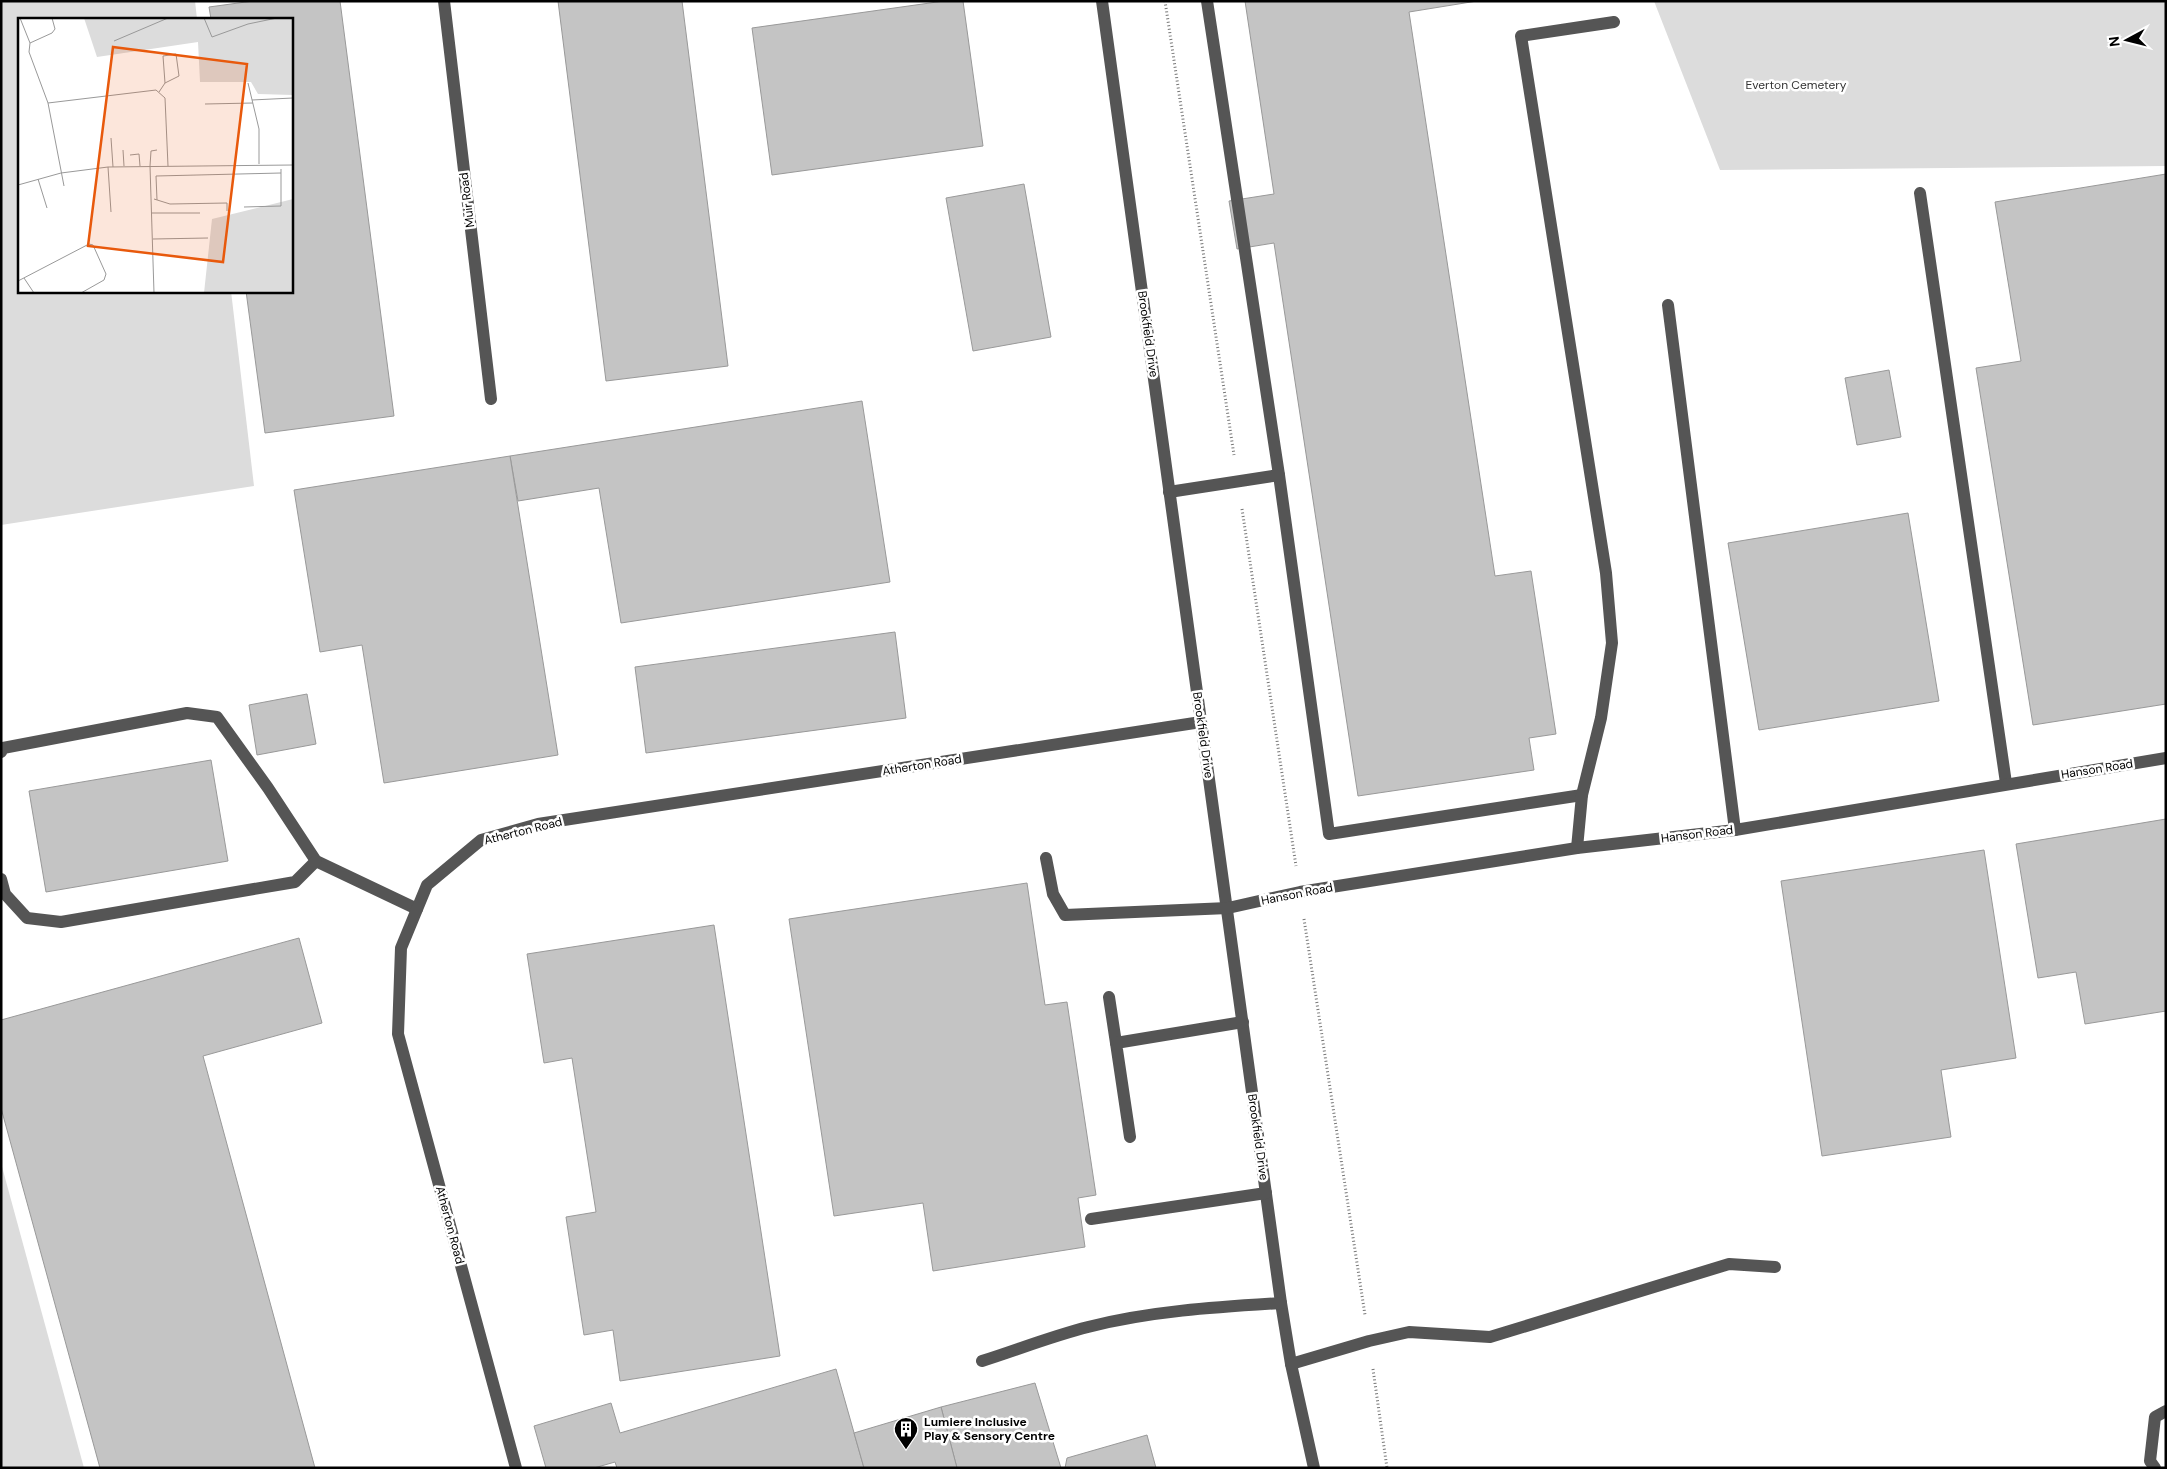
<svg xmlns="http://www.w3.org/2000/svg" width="2167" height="1469" viewBox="0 0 2167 1469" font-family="'DM Sans',sans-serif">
	<rect width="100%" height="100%" fill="#fff"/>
	<g fill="#dcdcdc">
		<path d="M 1,1 L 195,1 L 197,19 L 19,19 L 19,291 L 231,291 L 254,486 L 1,525 Z"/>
		<path d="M 1654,1 L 2166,1 L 2166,166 L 1720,170 Z"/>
		<path d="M 1,1163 L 84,1468 L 1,1468 Z"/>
	</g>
	<g fill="#c4c4c4" stroke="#999">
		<path d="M 253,1 L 340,1 L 394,416 L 265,433 L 246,291 L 291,291 L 291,19 L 211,19 L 209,7 Z"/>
		<path d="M 558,1 L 682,1 L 728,366 L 606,381 Z"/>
		<path d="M 944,1 L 963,1 L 983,146 L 772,175 L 752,28 Z"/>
		<path d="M 1245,1 L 1477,1 L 1409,12 L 1495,576 L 1531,571 L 1556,734 L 1529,738 L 1534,770 L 1358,796 L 1274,243 L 1237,249 L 1229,201 L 1274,194 Z"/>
		<path d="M 2166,174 L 2166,704 L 2033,725 L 1976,368 L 2021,361 L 1995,202 Z"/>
		<path d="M 1024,184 L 1051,337 L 973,351 L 946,198 Z"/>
		<path d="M 1889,370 L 1901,437 L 1857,445 L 1845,378 Z"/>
		<path d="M 862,401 L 890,582 L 621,623 L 599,488 L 518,501 L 510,456 Z"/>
		<path d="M 510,456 L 558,755 L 384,783 L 362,645 L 320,652 L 294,490 Z"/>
		<path d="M 1908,513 L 1939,701 L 1759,730 L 1728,543 Z"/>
		<path d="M 895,632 L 906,718 L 646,753 L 635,667 Z"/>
		<path d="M 307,694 L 316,744 L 257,755 L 249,705 Z"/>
		<path d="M 211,760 L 228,861 L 46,892 L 29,791 Z"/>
		<path d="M 2166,819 L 2166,1011 L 2085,1024 L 2076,972 L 2038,978 L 2016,844 Z"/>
		<path d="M 1984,850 L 2016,1058 L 1941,1070 L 1951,1137 L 1822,1156 L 1781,881 Z"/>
		<path d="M 1027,883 L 1045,1005 L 1067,1002 L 1096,1195 L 1078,1198 L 1085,1247 L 933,1271 L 923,1203 L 834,1216 L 789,919 Z"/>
		<path d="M 714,925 L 780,1356 L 620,1381 L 613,1330 L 584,1335 L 566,1217 L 596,1212 L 572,1058 L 544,1063 L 527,954 Z"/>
		<path d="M 299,938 L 322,1023 L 203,1056 L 315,1468 L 100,1468 L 1,1108 L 1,1020 Z"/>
		<path d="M 836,1369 L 864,1468 L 617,1468 L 615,1462 L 594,1468 L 546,1468 L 534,1426 L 611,1403 L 620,1433 Z"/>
		<path d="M 1035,1383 L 1061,1468 L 957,1468 L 941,1407 Z"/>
		<path d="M 941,1407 L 957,1468 L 864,1468 L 854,1433 Z"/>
		<path d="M 1147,1435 L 1156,1468 L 1065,1468 L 1067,1458 Z"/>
	</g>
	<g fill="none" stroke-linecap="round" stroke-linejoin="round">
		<g stroke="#777" stroke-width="3" stroke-dasharray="1 2.5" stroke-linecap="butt">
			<path d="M 1165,1 L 1234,455"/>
			<path d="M 1242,509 L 1296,866"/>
			<path d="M 1304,919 L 1365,1315"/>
			<path d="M 1373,1369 L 1387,1468"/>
		</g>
		<g stroke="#555" stroke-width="12">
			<path d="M 444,1 L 491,399"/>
			<path d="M 1102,1 L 1281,1303 L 1291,1364 L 1314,1468"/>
			<path d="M 1207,1 L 1279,475 L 1329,834 L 1582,795"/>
			<path d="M 1920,193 L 2006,783"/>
			<path d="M 1668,305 L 1735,830"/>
			<path d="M 1169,492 L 1279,475"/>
			<path d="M 1,752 L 3,748 L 187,713 L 217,717 L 268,788 L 316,861 L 417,909"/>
			<path d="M 1577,848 L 1582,795 L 1601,718 L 1612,643 L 1606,573 L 1521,36 L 1614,22"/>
			<path d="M 1046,858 L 1053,894 L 1065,915 L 1228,908 L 1300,892 L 1577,848 L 1735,830 L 2166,758"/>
			<path d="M 1,879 L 5,894 L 27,918 L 61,922 L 295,882 L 316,861"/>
			<path d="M 1109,997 L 1116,1043"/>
			<path d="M 1130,1137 L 1116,1043 L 1243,1022"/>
			<path d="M 1091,1219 L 1266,1193"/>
			<path d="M 982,1361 C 1017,1350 1052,1336 1088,1327 C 1150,1311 1217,1307 1281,1303"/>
			<path d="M 1291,1364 L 1369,1341 L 1409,1332 L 1490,1337 L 1729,1264 L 1775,1267"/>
			<path d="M 516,1468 L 398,1034 L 401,948 L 427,885 L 481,840 L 538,824 L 1201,722"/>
			<path d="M 2155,1468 L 2150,1461 L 2155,1417 L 2166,1411"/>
		</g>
	</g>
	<defs>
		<g id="building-pin" transform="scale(1.25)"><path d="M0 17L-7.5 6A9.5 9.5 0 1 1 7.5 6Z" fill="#000" stroke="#fff"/><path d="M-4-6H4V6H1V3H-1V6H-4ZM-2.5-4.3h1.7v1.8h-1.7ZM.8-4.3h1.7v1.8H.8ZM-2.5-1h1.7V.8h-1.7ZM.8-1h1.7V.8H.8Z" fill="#fff"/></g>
	</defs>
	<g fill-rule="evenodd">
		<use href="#building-pin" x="906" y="1429"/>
	</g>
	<g text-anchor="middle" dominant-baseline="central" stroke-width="5" stroke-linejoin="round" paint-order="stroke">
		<g font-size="12" fill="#333" stroke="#fff">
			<text x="1796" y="85">Everton Cemetery</text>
		</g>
		<g font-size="12" fill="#000" stroke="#fff">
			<text transform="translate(467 200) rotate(-97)">Muir Road</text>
			<text transform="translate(1148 334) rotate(82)">Brookfield Drive</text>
			<text transform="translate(1203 735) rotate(82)">Brookfield Drive</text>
			<text transform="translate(922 765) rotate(-9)">Atherton Road</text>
			<text transform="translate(2097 769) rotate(-9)">Hanson Road</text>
			<text transform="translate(523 831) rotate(-14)">Atherton Road</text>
			<text transform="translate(1697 834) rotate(-7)">Hanson Road</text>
			<text transform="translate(1297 894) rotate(-11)">Hanson Road</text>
			<text transform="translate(1258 1137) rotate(82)">Brookfield Drive</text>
			<text transform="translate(450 1225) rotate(75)">Atherton Road</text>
		</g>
		<g font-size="12" font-weight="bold" fill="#000" stroke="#fff" text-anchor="start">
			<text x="924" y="1422">Lumiere Inclusive<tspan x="924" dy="14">Play &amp; Sensory Centre</tspan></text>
		</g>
	</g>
	<g transform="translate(18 18)">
		<rect width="275" height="275" fill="#fff"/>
		<path d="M 66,0 L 275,0 L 275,77 L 240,76 L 233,64 L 182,64 L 180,24 L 79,39 ZM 275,181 L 275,275 L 186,275 L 194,201 Z" fill="#dcdcdc"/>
		<path fill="none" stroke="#999" stroke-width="1" d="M 2,0 L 12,25 L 11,34M 186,0 L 194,19 L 230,6 L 259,0M 96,23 L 150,0M 12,25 L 34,15 L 37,11 L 34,0M 11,34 L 30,85 L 46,168M 230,65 L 241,111 L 241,146M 141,74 L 147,65 L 145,38 L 158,36 L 161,58 L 147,65M 234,82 L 275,80M 30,85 L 138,72 L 147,80 L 150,148M 187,86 L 235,85M 93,120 L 95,149M 105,132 L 106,148M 112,137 L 121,136 L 122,148M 90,149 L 93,194M 20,161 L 29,190M 0,167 L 43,155 L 90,149 L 275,147M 136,181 L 152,186 L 209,185 L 209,193M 139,182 L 138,158 L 263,155M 226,189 L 263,188 L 263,151M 134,195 L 182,195M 135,221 L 190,220M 6,260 L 16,275M 0,263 L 71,226 L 75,227 L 88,256 L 86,262 L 63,275M 136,275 L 132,148 L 133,133 L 139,132"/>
		<path fill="#e8590c" fill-opacity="0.15" stroke="#e8590c" stroke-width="2.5" d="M 95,29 L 229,46 L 205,244 L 70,228 Z"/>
		<rect width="275" height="275" fill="none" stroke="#000" stroke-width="2.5"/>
	</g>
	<rect width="2167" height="1469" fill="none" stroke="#000000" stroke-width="5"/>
	<g transform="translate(2127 40) rotate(263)" stroke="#ffffff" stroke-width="4" paint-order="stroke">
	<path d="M0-4L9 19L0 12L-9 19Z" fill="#000000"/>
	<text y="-8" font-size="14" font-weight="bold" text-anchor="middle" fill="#000000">N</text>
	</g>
</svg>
